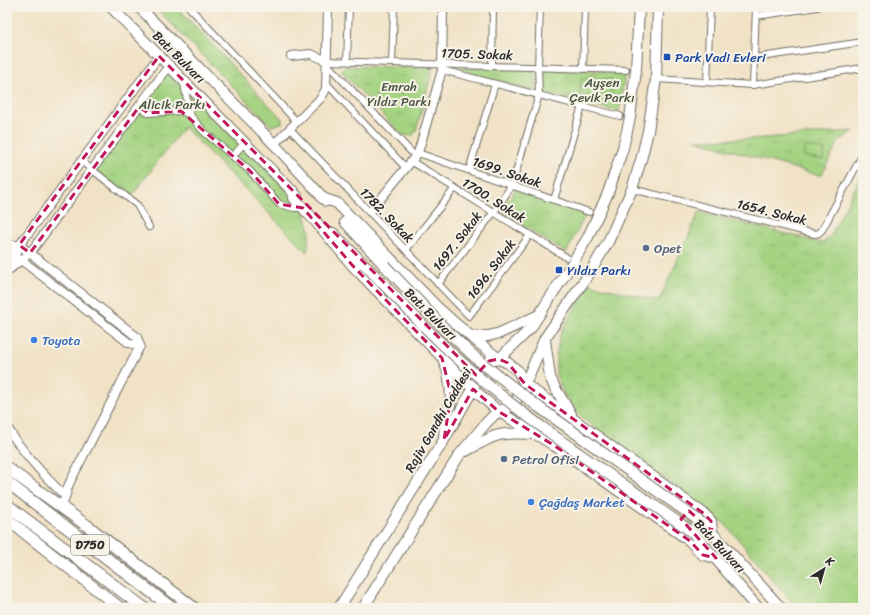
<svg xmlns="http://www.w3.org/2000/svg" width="870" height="615" viewBox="0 0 870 615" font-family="Sriracha,sans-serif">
	<defs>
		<pattern id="grass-tufts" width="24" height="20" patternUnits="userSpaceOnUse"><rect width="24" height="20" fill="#a4d381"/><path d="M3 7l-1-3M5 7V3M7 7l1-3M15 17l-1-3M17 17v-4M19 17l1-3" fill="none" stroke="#8db570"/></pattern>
	</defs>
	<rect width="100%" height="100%" fill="#f7f3e8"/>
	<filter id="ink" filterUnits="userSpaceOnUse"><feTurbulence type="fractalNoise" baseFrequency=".025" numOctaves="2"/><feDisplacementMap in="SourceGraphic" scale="8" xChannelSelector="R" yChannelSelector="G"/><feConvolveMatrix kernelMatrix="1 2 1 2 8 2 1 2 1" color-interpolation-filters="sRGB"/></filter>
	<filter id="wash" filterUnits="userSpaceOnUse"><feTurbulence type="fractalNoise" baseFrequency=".012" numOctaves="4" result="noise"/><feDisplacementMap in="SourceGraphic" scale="16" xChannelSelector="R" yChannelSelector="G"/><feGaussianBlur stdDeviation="0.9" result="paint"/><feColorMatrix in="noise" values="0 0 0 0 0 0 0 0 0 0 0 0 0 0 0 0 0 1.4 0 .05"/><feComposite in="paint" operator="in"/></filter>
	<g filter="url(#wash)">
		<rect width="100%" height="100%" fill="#f1e2c6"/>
		<g fill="url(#grass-tufts)" stroke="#687f56">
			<path d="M 155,7 L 177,7 L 282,119 L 282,123 L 271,126 Z"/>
			<path d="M 169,66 L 303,208 L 310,230 L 307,252 L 184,127 L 130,198 L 92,169 Z"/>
			<path d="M 346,66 L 433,68 L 416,131 L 413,135 L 405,136 L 400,133 L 342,72 L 343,68 Z"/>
			<path d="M 451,68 L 535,69 L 536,91 Z"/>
			<path d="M 539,69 L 625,72 L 619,112 L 541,92 Z"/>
			<path d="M 854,131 L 839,141 L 821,176 L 695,140 L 750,139 Z"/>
			<path d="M 863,172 L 863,608 L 797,608 L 725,524 L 586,421 L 565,397 L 556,374 L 556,357 L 560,334 L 589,284 L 659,301 L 699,212 L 822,243 L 830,237 Z"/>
			<path d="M 516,189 L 586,214 L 566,253 L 501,211 Z"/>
		</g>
		<g fill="#a4d381" stroke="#687f56">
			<path d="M 581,78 L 612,79 L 611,97 L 580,96 Z"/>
			<path d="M 805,146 L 825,150 L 823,160 L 803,156 Z"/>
		</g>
	</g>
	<g filter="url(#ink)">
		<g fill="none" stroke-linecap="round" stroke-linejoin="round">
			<g stroke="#706b61" stroke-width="8">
				<g id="minor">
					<path d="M 189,7 L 297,122"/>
					<path d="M 756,16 L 817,7"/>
					<path d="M 754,58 L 863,42"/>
					<path d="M 327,61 L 626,70"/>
					<path d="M 347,61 L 349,7"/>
					<path d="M 392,63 L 394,7"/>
					<path d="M 327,64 L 415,156"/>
					<path d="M 492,66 L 493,7"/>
					<path d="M 583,69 L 585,7"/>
					<path d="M 442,70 L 620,116"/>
					<path d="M 656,79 L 753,85 L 863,68"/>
					<path d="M 707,82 L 710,7"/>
					<path d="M 184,84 L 190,115"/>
					<path d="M 327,84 L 406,168"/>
					<path d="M 753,85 L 756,7"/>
					<path d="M 139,107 L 148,113 L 181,111 L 190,115 L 204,132 L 250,171 L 279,204 L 294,208 L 303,208"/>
					<path d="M 290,129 L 469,316 L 530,235"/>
					<path d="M 418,153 L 589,212"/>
					<path d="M 233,156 L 245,142"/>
					<path d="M 81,161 L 137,205 L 149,227"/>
					<path d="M 411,161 L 566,257"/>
					<path d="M 469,170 L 495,84"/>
					<path d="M 632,189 L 815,234 L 819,233 L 822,230 L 863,154"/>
					<path d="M 554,200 L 582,106"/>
					<path d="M 406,250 L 455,188"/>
					<path d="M 438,284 L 494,212 L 512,185 L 539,95 L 538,67 L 540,7"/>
				</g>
			</g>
			<g stroke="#706b61" stroke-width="10">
				<g id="tertiary">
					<path d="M 291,56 L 311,54 L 327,61"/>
					<path d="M 274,144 L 321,98 L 326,89 L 328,7"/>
					<path d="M 370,212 L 418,153 L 442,70 L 443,7"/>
					<path d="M 7,245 L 19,245 L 30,253 L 137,337 L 140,346"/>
					<path d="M 7,249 L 129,343 L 140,346"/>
					<path d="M 10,269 L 30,253 L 169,66"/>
					<path d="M 7,272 L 21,243 L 159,56"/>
					<path d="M 7,427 C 23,453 43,475 65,496"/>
					<path d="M 62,507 L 69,484 L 140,346"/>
				</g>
			</g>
			<g stroke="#706b61" stroke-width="12">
				<g id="primary">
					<path d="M 111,7 L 297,196"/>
					<path d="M 139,7 L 274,144 L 326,201"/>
					<path d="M 293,191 L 294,198 L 317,223 L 353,266 L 473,389 L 498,411 L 555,446 L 690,541 L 703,555 L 716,558"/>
					<path d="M 322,198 L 337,203 L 436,306 L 457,325 L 484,347 L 499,359 L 508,363 L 518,371 L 525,384 L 703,513 L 711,521 L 712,531"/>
					<path d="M 345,222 L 385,266"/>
					<path d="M 333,233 L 364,264"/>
					<path d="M 471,337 L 488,336 L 500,333 L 539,315"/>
					<path d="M 545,340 L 550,377 L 555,388 L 571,414"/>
					<path d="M 444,437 C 444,428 446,419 449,410 C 453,393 450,377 444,361"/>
					<path d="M 466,451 C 495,434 499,432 533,434"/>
					<path d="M 707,527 L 781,608"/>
					<path d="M 696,536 L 758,608"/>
					<path d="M 339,608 L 444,440 L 473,389 L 480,371 L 489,361 L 499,359 L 530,329 L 573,262 L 588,237 L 608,193 L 623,148 L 630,118 L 636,70 L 639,7"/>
					<path d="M 363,608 L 460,454 L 487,422 L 498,411 L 510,407 L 516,401 L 525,384 L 545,338 L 591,271 L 608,242 L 632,189 L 641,160 L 648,131 L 656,79 L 658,7"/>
				</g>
			</g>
			<g stroke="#706b61" stroke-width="13">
				<g id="trunk">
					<path d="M 7,468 L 89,527 L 194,608"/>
					<path d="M 7,482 L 172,608"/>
					<path d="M 7,505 L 144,608"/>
					<path d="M 7,519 L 120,608"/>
				</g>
			</g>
			<use href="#minor" stroke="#fff" stroke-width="6"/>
			<use href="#tertiary" stroke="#fff" stroke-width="8"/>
			<use href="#primary" stroke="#fff" stroke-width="10"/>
			<use href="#trunk" stroke="#fff" stroke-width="11"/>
			<g stroke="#706b61" stroke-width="12" stroke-linecap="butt">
				<g id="primary-bridge">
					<path d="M 364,264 C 400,301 435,340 474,373 C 540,430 614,477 685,527 L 696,536"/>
					<path d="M 385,266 L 446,330 L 478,360 L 540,408 L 705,525"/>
				</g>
			</g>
			<use href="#primary-bridge" stroke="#fff" stroke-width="10"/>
		</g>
	</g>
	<path fill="none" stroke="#c2185b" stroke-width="3" stroke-dasharray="8 5" stroke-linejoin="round" d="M 159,56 L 476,375 L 489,361 L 499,359 L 508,363 L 525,384 L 703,513 L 711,521 L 712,531 L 689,511 L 681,519 L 716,558 L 703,555 L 690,541 L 555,446 L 498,411 L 473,389 L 444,440 L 451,395 L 442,358 L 353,266 L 303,208 L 279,204 L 250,171 L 181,111 L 148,113 L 139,107 L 30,253 L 19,245 Z"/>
	<g fill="#1a4fb4" stroke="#f7f3e8" stroke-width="1.5">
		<rect x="663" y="53" width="8" height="8" rx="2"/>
		<rect x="555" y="266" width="8" height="8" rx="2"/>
	</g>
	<g fill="#5c6f8a" stroke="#f7f3e8" stroke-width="1.5">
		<circle cx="646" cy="248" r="4"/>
		<circle cx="504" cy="459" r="4"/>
	</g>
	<g fill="#3f7fe0" stroke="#f7f3e8" stroke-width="1.5">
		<circle cx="34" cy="340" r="4"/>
		<circle cx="531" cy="502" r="4"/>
	</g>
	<g text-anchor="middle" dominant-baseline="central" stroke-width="4" stroke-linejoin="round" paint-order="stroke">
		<rect fill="#f7f3e8" stroke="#686764" stroke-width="1" x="71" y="535" width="38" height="20" rx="3"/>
		<g font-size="12" font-weight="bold" fill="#2b2b2b">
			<text x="90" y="545">D750</text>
		</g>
		<g font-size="13" fill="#2b2b2b" stroke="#f7f3e8">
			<text transform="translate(477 54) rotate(2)">1705. Sokak</text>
			<text transform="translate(179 57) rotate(45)">Batı Bulvarı</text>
			<text transform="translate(507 172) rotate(19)">1699. Sokak</text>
			<text transform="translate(494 200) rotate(32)">1700. Sokak</text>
			<text transform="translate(772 212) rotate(14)">1654. Sokak</text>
			<text transform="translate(387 215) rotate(46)">1782. Sokak</text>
			<text transform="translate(457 241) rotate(-52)">1697. Sokak</text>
			<text transform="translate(491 269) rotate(-53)">1696. Sokak</text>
			<text transform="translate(431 314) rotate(45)">Batı Bulvarı</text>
			<text transform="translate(438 420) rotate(-60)">Rajiv Gandhi Caddesi</text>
			<text transform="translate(720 546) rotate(47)">Batı Bulvarı</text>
		</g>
		<g font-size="13" fill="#164399" stroke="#f7f3e8" text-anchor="start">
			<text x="675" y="57">Park Vadi Evleri</text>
			<text x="567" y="270">Yıldız Parkı</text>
		</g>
		<g font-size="13" fill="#495540" stroke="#f7f3e8">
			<text x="602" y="82">Ayşen<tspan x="602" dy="15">Çevik Parkı</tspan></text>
			<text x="399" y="86">Emrah<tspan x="399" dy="15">Yıldız Parkı</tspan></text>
			<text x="172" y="104">Alicik Parkı</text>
		</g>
		<g font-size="13" fill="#4e5e75" stroke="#f7f3e8" text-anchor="start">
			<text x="654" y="248">Opet</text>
			<text x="512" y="459">Petrol Ofisi</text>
		</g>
		<g font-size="13" fill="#366cbe" stroke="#f7f3e8" text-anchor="start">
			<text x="42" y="340">Toyota</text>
			<text x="539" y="502">Çağdaş Market</text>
		</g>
	</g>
	<rect width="870" height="615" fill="none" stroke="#f7f3e8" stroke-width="24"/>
	<g transform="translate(824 569) rotate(37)" stroke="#f7f3e8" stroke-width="3" paint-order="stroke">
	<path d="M0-3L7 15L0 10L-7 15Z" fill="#2b2b2b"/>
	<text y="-6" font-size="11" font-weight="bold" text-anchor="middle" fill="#2b2b2b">K</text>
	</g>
</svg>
